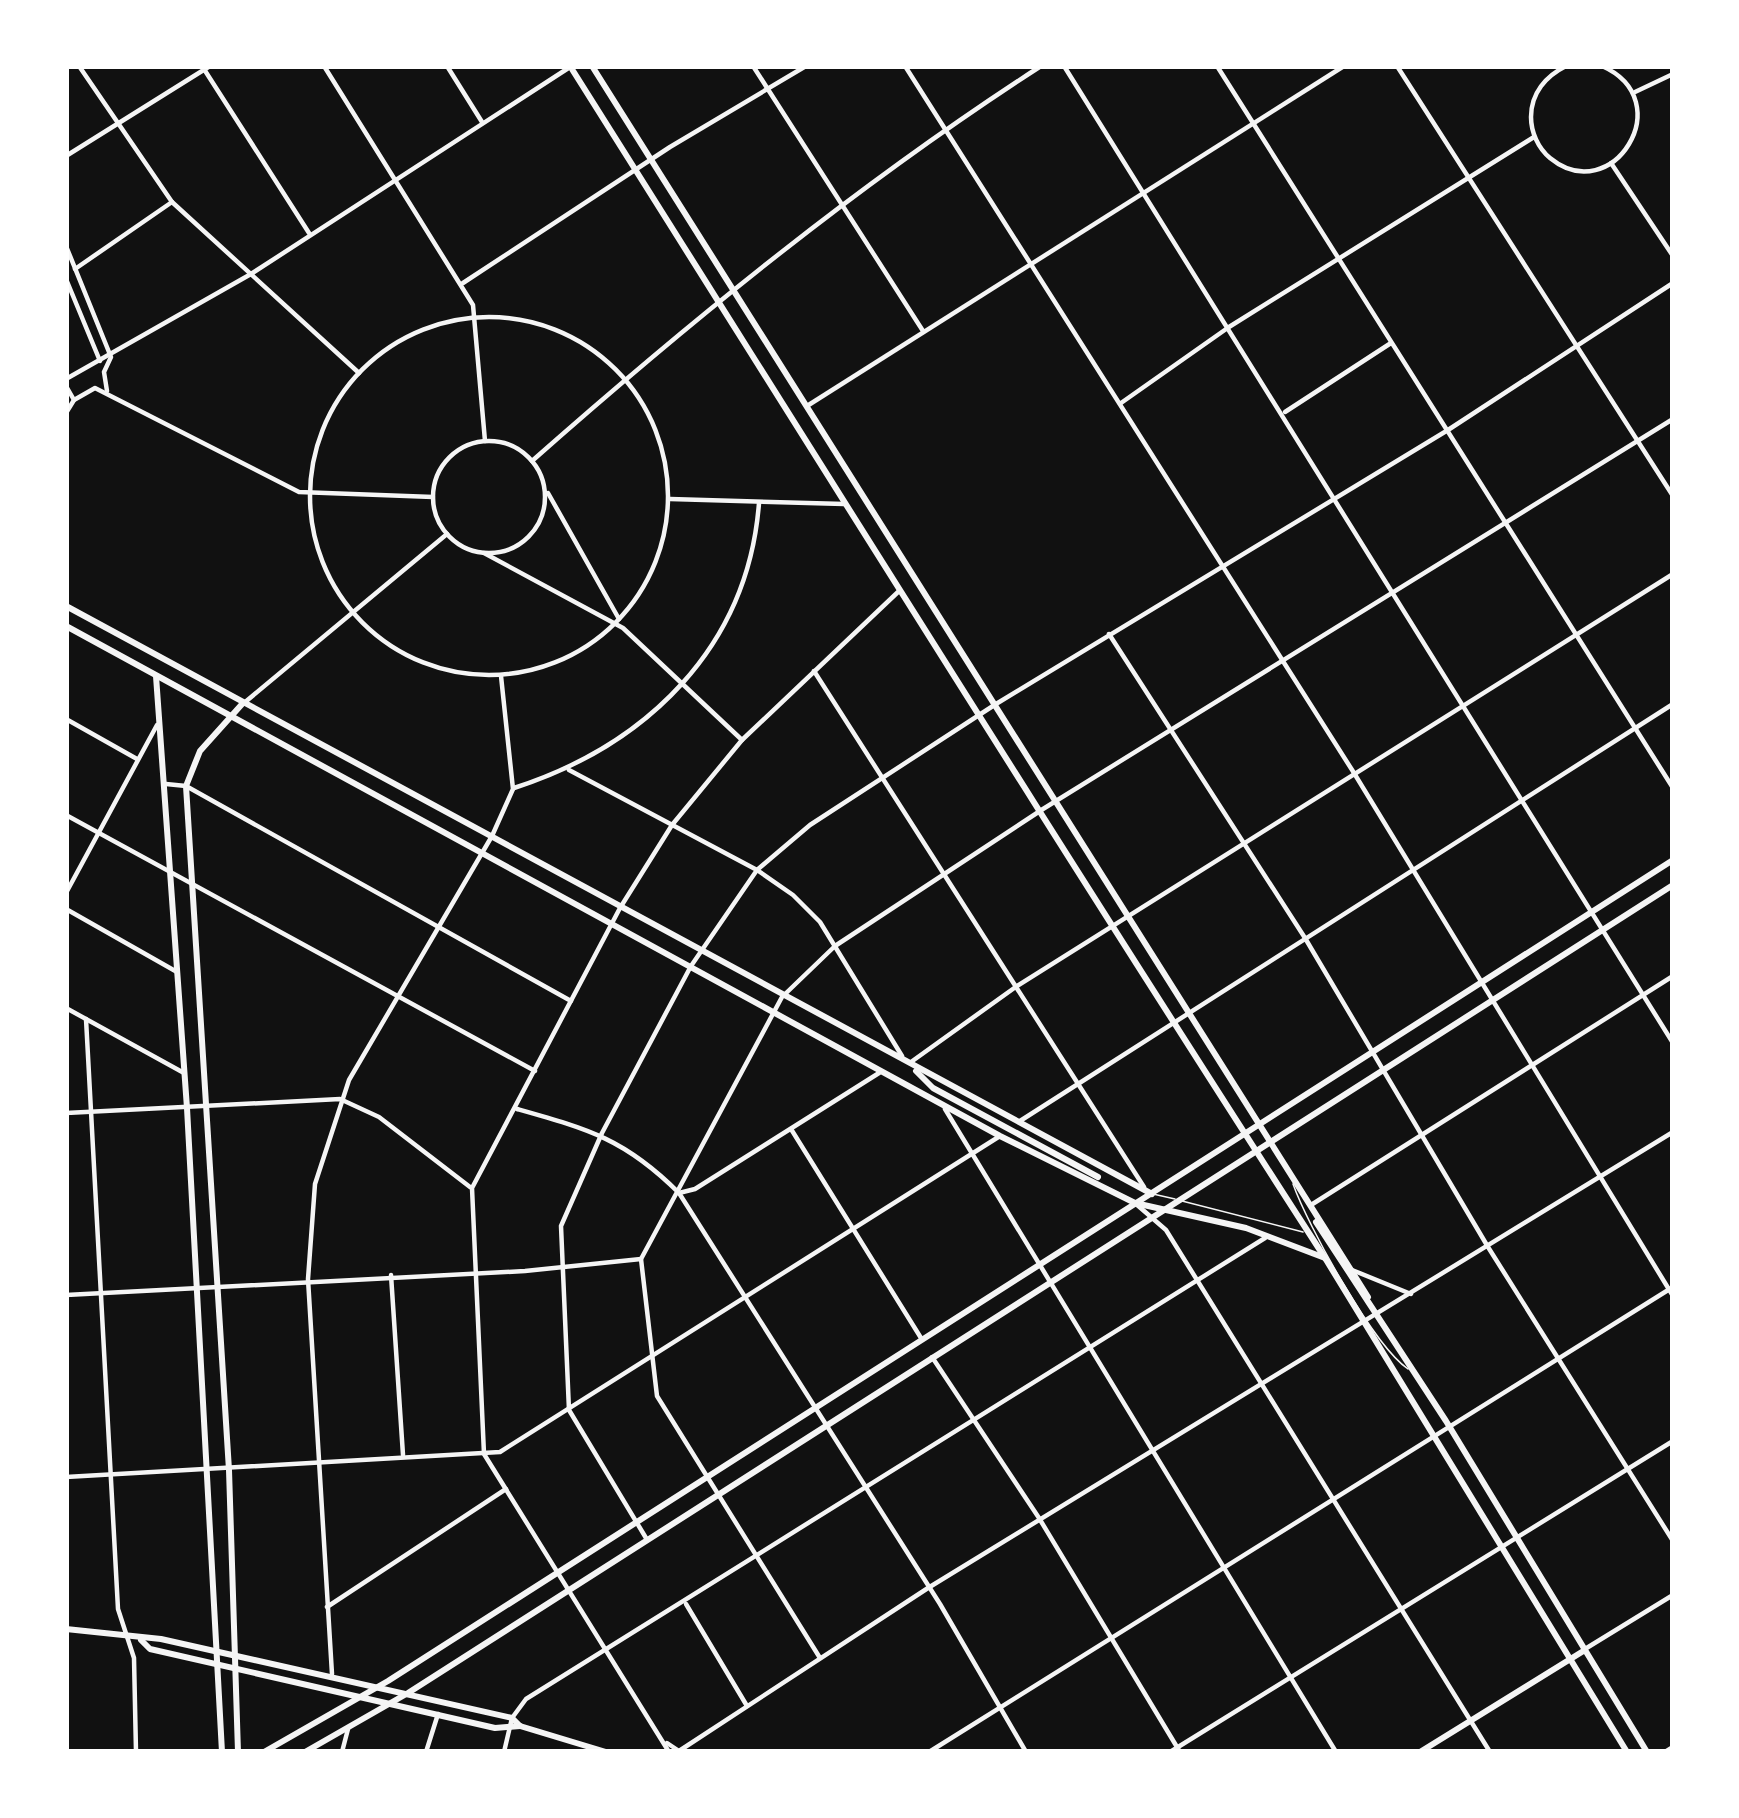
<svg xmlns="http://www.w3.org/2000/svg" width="1739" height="1818" viewBox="0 0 1739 1818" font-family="Ubuntu,sans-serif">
	<rect width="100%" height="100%" fill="#111"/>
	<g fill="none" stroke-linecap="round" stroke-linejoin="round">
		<g stroke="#f5f5f5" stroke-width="1.5">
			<path d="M 1293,1184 C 1308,1226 1373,1345 1408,1369"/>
			<path d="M 1153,1194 L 1175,1199"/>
			<path d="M 1182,1201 L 1303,1232"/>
		</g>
		<g stroke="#f5f5f5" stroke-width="4.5">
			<path d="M 79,66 L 172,202 L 359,373"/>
			<path d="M 202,66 L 309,233"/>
			<path d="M 324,66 L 473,305 L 485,441"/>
			<path d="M 447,66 L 482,122"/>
			<path d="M 753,66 L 923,331"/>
			<path d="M 905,66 L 1354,773 L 1673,1296"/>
			<path d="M 1064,66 L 1673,1043"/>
			<path d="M 1217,66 L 1673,788"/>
			<path d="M 1397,66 L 1673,496"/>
			<path d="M 1566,66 C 1546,76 1531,93 1531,117 C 1531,132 1538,148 1550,158 C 1612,209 1681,101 1602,66"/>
			<path d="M 1635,92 L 1673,74"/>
			<path d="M 66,156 L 210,66"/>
			<path d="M 1611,163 L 1673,256"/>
			<path d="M 66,246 L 111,357 L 104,372 L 107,391"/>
			<path d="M 75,269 L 172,202"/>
			<path d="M 66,279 L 100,361"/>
			<path d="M 463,283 L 670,147 L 806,66"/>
			<circle cx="489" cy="496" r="179"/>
			<path d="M 66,379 L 251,274 L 570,67"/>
			<path d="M 66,386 L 74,400"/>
			<path d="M 1121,403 L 1229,327 L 1534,137"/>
			<path d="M 807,406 L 1344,66"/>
			<path d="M 1285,412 L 1391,343"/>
			<path d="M 66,413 L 74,400 L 95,388 L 299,492 L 433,497"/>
			<circle cx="489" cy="497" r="56"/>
			<path d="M 532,461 C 694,318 860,183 1041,66"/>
			<path d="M 548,493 L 619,619"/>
			<path d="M 670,499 L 844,504"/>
			<path d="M 484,553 L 623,628 L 742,740"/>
			<path d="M 1109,634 L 1305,938 L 1488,1247 L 1673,1541"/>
			<path d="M 814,671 L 1144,1187"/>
			<path d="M 244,703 L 447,534"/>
			<path d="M 66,719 L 137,759"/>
			<path d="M 569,770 L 757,870 L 793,895 L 820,922 L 902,1056"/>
			<path d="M 166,784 L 186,786 L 571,1001"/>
			<path d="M 514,788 C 647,745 748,647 759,503"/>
			<path d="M 66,815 L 535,1071"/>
			<path d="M 66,893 L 157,725"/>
			<path d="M 66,909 L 177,972"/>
			<path d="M 66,1008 L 184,1073"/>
			<path d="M 86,1019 L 118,1609 L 134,1658 L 136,1752"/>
			<path d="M 911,1062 L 1017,986 L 1673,574"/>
			<path d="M 517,1109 C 588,1129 625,1139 679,1193 L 940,1604 L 1026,1752"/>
			<path d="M 945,1109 L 1336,1752"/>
			<path d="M 66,1113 L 340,1099 L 379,1117 L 470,1187"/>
			<path d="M 1020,1121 L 1673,704"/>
			<path d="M 791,1129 L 921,1338"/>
			<path d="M 679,1193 L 695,1189 L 879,1073"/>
			<path d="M 1136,1204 L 1166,1230 L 1490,1752"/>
			<path d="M 1311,1205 L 1673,976"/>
			<path d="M 1352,1270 L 1411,1294"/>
			<path d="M 391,1275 L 403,1455"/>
			<path d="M 66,1295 L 525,1271 L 641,1259"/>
			<path d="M 932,1357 L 1039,1518 L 1180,1752"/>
			<path d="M 66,1477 L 500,1452 L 1000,1136"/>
			<path d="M 646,1538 L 569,1410 L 561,1226 L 602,1133 L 691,966 L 757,870 L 810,825 L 996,704 L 1448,430 L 1673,283"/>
			<path d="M 686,1604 L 747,1706"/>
			<path d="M 327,1607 L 506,1489"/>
			<path d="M 1585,1649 L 1673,1595"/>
			<path d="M 820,1658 L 657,1396 L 641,1259 L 782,997 L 835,946 L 1043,809 L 1673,419"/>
			<path d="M 332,1674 L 308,1279 L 315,1184 L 349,1080 L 492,836 L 513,789 L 501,676"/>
			<path d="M 667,1743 L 679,1751 L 928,1588 L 1673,1132"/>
			<path d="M 342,1752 L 348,1729"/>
			<path d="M 426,1752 L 438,1714"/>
			<path d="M 504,1752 L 512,1718 L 526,1699 L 1265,1238"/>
			<path d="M 669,1752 L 484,1454 L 472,1188 L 620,908 L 672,825 L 742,740 L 898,592"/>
			<path d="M 929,1752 L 1673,1287"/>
			<path d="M 1170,1752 L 1673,1441"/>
			<path d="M 1665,1752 L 1673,1747"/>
		</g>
		<g stroke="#f5f5f5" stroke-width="6">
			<path d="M 570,66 C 821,464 1070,863 1325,1258"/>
			<path d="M 592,66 L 1368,1297"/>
			<path d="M 156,676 L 187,1108 L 222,1752"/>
			<path d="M 66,1629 L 161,1639 L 512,1718 L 520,1726 L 606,1752"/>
			<path d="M 141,1640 L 150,1649 L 495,1728 L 520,1726"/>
			<path d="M 238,1752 L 229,1470 L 186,786 L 200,751 L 243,703"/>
			<path d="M 264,1752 L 388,1681 L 1673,860"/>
			<path d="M 305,1752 L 408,1693 L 1673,885"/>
			<path d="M 1420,1752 L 1585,1650"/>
		</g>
		<g stroke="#f5f5f5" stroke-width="6">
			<path d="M 66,606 L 1152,1194"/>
			<path d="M 66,626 L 1000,1136 L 1135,1203 L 1246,1228 L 1325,1258 L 1627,1752"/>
			<path d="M 916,1071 L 933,1088 L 1098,1177"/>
			<path d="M 1316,1222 L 1446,1421 L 1647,1752"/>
		</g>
	</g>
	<rect width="1739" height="1818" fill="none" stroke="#ffffff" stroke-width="138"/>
</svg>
